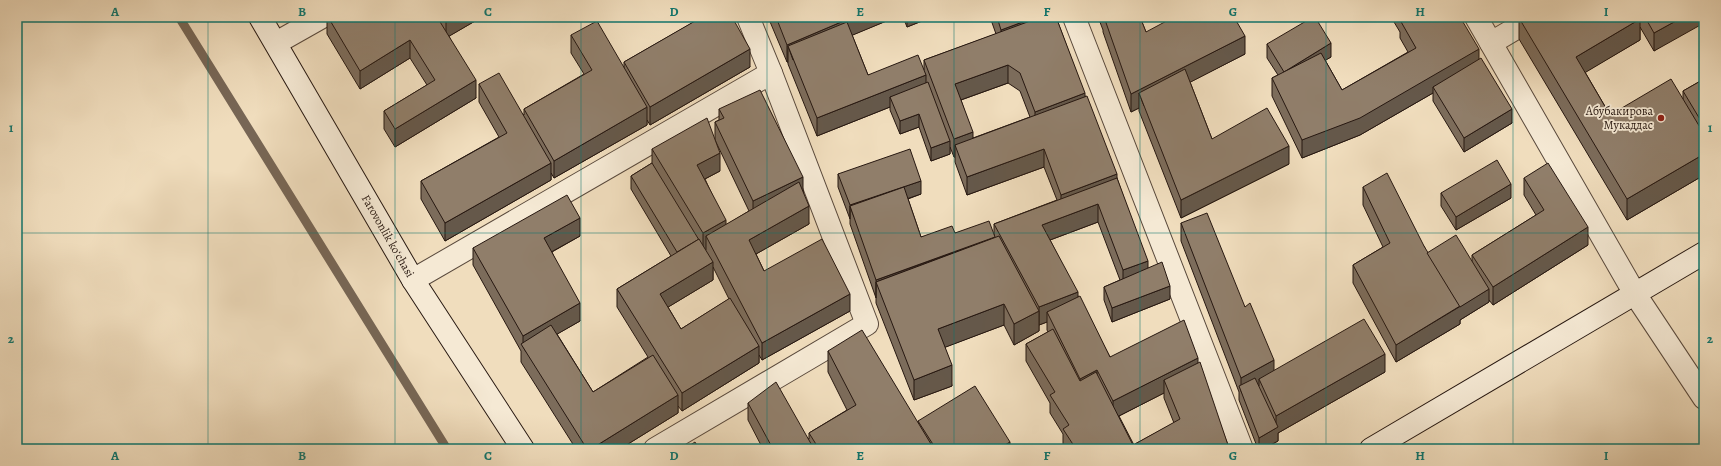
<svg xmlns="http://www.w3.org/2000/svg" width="1721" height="466" viewBox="0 0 1721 466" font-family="Alegreya,serif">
	<rect width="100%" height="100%" fill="#f0ddbd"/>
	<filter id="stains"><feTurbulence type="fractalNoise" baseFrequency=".005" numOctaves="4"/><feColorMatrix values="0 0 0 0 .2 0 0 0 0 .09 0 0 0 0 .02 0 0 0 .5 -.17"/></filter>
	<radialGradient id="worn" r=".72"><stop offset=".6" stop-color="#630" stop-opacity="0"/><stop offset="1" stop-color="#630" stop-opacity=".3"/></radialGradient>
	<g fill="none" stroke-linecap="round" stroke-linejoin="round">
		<path stroke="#765" stroke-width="9" d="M 179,17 L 447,449"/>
		<g stroke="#59493c" stroke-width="24">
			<g id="street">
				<path d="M 1074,17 L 1242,449"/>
				<path d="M 1476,17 L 1635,294 L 1704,398"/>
				<path d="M 276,43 L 322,17"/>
				<path d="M 1491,43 L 1535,17"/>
				<path d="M 413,280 L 771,73"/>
				<path d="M 655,449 L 867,324 L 771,73 L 748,17"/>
			</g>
		</g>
		<g stroke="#271811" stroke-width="24">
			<g id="secondary">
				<path d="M 260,17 L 413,280 L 523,449"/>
				<path d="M 1371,449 L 1704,253"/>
			</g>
		</g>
		<use href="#street" stroke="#f5e9d4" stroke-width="22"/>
		<use href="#secondary" stroke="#f5e9d4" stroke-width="22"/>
	</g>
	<g fill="#7c6c5b" stroke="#271811" fill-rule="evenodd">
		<path d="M 327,17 L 482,17 L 449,36 L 476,98 L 395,147 L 384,129 L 384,111 L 427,85 L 410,58 L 360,89 L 327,34 Z"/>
		<path d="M 692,17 L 732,17 L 750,67 L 650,125 L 647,120 L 647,125 L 554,178 L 551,173 L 551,180 L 445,241 L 421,199 L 421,181 L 499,137 L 479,102 L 479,84 L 524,115 L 524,109 L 584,74 L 571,53 L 571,35 L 624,68 L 624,62 L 694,22 Z"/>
		<path d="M 768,17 L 896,17 L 852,35 L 868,75 L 924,70 L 924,60 L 996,34 L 990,17 L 1056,17 L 1085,96 L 1117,178 L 1148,268 L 1170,299 L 1112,322 L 1104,300 L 1104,287 L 1120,280 L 1098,222 L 1050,240 L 1078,296 L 1110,357 L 1198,363 L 1229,449 L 1065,449 L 1063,446 L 1063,434 L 1050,413 L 1050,403 L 1026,361 L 1026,344 L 1048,332 L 1047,330 L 1047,322 L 1039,325 L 1039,324 L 1039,331 L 1014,345 L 1004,325 L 945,347 L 952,386 L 914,400 L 876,303 L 876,298 L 850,224 L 850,219 L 838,187 L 838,174 L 921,194 L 908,199 L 921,237 L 955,233 L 994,235 L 994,224 L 1057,200 L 1044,167 L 967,195 L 955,162 L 955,157 L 954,157 L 950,147 L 950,154 L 931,161 L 919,127 L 900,134 L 890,110 L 890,107 L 817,136 L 788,64 L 788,62 L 787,62 ZM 1008,83 L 1020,91 L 1030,117 L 973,138 L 961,100 ZM 1164,393 L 1164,398 L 1174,423 L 1135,444 L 1135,447 L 1119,416 Z"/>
		<path d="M 903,17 L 932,17 L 907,27 Z"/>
		<path d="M 1098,17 L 1140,17 L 1146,32 L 1245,54 L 1190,82 L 1212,139 L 1289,164 L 1181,218 L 1139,111 L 1139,108 L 1131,112 L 1103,32 L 1103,30 Z"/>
		<path d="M 1391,17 L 1460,17 L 1479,59 L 1512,123 L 1464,152 L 1433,101 L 1433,93 L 1360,135 L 1302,158 L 1272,96 L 1272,78 L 1278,75 L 1267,58 L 1267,44 L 1331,57 L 1325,60 L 1342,90 L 1408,52 L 1400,38 L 1400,32 Z"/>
		<path d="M 1521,17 L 1704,17 L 1654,51 L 1640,27 L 1640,40 L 1585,72 L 1610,115 L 1683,99 L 1683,91 L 1704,79 L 1704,175 L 1627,220 L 1519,39 L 1519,18 Z"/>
		<path d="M 719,109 L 803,190 L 809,224 L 756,254 L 764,271 L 850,311 L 762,360 L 759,355 L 759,363 L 682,411 L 678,406 L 678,413 L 620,449 L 576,449 L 521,362 L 521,351 L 473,265 L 473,248 L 580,236 L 552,252 L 580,321 L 557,334 L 593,392 L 648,357 L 617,307 L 617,289 L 671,256 L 631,189 L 631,176 L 652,163 L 652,149 L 720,171 L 705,179 L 726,225 L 749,211 L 715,140 L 715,122 L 719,120 ZM 713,267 L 729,299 L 681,329 L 668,307 L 713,280 Z"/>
		<path d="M 1524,178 L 1588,245 L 1493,305 L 1489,300 L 1489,302 L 1460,320 L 1460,324 L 1396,362 L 1353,283 L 1353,265 L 1383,247 L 1363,205 L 1363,187 L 1424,246 L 1427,253 L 1472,262 L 1472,255 L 1536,215 L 1524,195 Z"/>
		<path d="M 1441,193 L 1511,198 L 1456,230 L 1441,206 Z"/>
		<path d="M 1181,223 L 1245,307 L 1274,371 L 1385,372 L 1278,433 L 1278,441 L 1263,449 L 1258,449 L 1239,400 L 1239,392 L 1181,241 Z"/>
		<path d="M 828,351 L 918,423 L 918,421 L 1010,449 L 763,449 L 748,420 L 748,403 L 809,439 L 809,433 L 847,410 L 828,372 Z"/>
	</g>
	<g fill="#65584a" stroke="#271811">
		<path d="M 451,17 L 482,17 L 446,38 L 446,20 Z"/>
		<path d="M 853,17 L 896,17 L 793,60 L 788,46 L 788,62 L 787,62 L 787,45 Z"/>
		<path d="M 907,17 L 932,17 L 907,27 Z"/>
		<path d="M 1036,17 L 1055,17 L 1001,47 L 1001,30 Z"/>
		<path d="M 1683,17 L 1704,17 L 1704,23 L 1654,51 L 1654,33 Z"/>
		<path d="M 1640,19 L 1640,40 L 1576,78 L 1576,57 Z"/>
		<path d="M 1245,36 L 1245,54 L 1144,106 L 1139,93 L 1139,108 L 1131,112 L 1131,94 Z"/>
		<path d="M 410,40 L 410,58 L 360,89 L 360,71 Z"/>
		<path d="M 1331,43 L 1331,57 L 1284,85 L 1284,72 Z"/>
		<path d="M 750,49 L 750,67 L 650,125 L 650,107 Z"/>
		<path d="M 1479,49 L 1479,67 L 1433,87 L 1433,93 L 1360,135 L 1302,158 L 1302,140 Z"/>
		<path d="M 1008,65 L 1008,83 L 955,102 L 955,84 Z"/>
		<path d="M 926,75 L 926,92 L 890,97 L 890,107 L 817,136 L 817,118 Z"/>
		<path d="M 476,80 L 476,98 L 395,147 L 395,129 Z"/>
		<path d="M 1085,93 L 1085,111 L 1035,129 L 1035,112 Z"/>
		<path d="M 647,107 L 647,125 L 554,178 L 554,161 Z"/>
		<path d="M 1512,109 L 1512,123 L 1464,152 L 1464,138 Z"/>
		<path d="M 919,114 L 919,127 L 900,134 L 900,121 Z"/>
		<path d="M 973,132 L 973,150 L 955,145 L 955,157 L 954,157 L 954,139 Z"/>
		<path d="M 950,141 L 950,154 L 931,161 L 931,148 Z"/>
		<path d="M 1289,146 L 1289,164 L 1181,218 L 1181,200 Z"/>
		<path d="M 1044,149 L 1044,167 L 967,195 L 967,177 Z"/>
		<path d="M 720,153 L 720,171 L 697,183 L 697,165 Z"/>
		<path d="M 1704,154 L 1704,175 L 1627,220 L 1627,199 Z"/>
		<path d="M 551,163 L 551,180 L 445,241 L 445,223 Z"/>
		<path d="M 1117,174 L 1117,192 L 1061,213 L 1061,195 Z"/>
		<path d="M 803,177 L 803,195 L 753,219 L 753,201 Z"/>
		<path d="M 921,181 L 921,194 L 854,217 L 850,206 L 850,219 L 850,205 Z"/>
		<path d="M 1511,184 L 1511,198 L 1456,230 L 1456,217 Z"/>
		<path d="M 1098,204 L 1098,222 L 1042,243 L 1042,225 Z"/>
		<path d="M 809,206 L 809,224 L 749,258 L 749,240 Z"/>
		<path d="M 580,218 L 580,236 L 544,256 L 544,238 Z"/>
		<path d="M 726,220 L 726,238 L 706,236 L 706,250 L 703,251 L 703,233 Z"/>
		<path d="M 1588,227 L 1588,245 L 1493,305 L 1493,287 Z"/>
		<path d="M 995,238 L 876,282 L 876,298 L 876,280 Z"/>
		<path d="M 1148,261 L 1148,279 L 1123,288 L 1123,270 Z"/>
		<path d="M 713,262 L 713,280 L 660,312 L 660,294 Z"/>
		<path d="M 1170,286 L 1170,299 L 1112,322 L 1112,308 Z"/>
		<path d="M 1489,289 L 1489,302 L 1460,320 L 1460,324 L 1396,362 L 1396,345 Z"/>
		<path d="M 1078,292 L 1078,310 L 1047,312 L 1047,322 L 1039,325 L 1039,307 Z"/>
		<path d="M 850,294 L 850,311 L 762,360 L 762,343 Z"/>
		<path d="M 580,303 L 580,321 L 526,352 L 523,346 L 523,336 Z"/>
		<path d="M 1004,304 L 1004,325 L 938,350 L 938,329 Z"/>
		<path d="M 1039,311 L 1039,331 L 1014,345 L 1014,324 Z"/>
		<path d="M 759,346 L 759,363 L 682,411 L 682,393 Z"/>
		<path d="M 1385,354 L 1385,372 L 1278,433 L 1278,441 L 1263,449 L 1259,449 L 1259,438 L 1276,428 L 1276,416 Z"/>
		<path d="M 1198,358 L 1198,376 L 1164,380 L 1164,393 L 1113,419 L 1113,401 Z"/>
		<path d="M 1274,360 L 1274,378 L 1259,379 L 1259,386 L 1243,395 L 1241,391 L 1241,378 Z"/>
		<path d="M 952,365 L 952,386 L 914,400 L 914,380 Z"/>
		<path d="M 1097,370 L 1097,388 L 1080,397 L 1080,379 Z"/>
		<path d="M 678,395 L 678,413 L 620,449 L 591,449 Z"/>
		<path d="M 1010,442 L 1010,449 L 998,449 Z"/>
	</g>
	<g fill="#907e6a" stroke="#271811">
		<path d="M 328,17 L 437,17 L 476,80 L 395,129 L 384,111 L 435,80 L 410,40 L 360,71 Z"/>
		<path d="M 445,17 L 451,17 L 446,20 Z"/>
		<path d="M 702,17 L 732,17 L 750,49 L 650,107 L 624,62 Z"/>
		<path d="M 776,17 L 853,17 L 787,45 Z"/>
		<path d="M 997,17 L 1036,17 L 1001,30 Z"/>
		<path d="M 1041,17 L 1056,17 L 1085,93 L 1035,112 L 1020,73 L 1008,65 L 955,84 L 973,132 L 954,139 L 924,60 Z"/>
		<path d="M 1104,17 L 1140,17 L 1146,32 L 1174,17 L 1234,17 L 1245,36 L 1131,94 Z"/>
		<path d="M 1313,17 L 1315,17 L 1331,43 L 1284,72 L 1267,44 Z"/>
		<path d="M 1405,17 L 1460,17 L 1479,49 L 1360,118 L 1302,140 L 1272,78 L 1321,53 L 1342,90 L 1416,48 L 1400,20 Z"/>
		<path d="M 1521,17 L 1639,17 L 1640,19 L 1576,57 L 1610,115 L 1671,79 L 1704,134 L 1704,154 L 1627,199 L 1519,18 Z"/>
		<path d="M 1645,17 L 1683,17 L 1654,33 Z"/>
		<path d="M 597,21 L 647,107 L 554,161 L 524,109 L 592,70 L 571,35 Z"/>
		<path d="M 847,22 L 868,75 L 918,55 L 926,75 L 817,118 L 788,46 Z"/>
		<path d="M 1481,58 L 1512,109 L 1464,138 L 1433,87 Z"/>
		<path d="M 1185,69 L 1212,139 L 1267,108 L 1289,146 L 1181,200 L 1139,93 Z"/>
		<path d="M 499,73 L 551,163 L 445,223 L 421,181 L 507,133 L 479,84 Z"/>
		<path d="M 1704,79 L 1704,126 L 1683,91 Z"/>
		<path d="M 928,82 L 950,141 L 931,148 L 919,114 L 900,121 L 890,97 Z"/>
		<path d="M 760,90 L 803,177 L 753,201 L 715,122 L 724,118 L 719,109 Z"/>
		<path d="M 1087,96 L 1117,174 L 1061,195 L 1044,149 L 967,177 L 955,145 Z"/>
		<path d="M 707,118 L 720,153 L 697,165 L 726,220 L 703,233 L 652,149 Z"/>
		<path d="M 910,149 L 921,181 L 850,205 L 838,174 Z"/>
		<path d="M 1497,160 L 1511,184 L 1456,217 L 1441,193 Z"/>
		<path d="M 652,163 L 699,240 L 699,239 L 677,252 L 631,176 Z"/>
		<path d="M 1548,163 L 1588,227 L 1493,287 L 1472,255 L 1544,210 L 1524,178 Z"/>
		<path d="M 1387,173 L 1424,246 L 1460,306 L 1396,345 L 1353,265 L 1390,243 L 1363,187 Z"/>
		<path d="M 1117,178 L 1148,261 L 1123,270 L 1098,204 L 1042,225 L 1078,292 L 1039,307 L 994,224 Z"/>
		<path d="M 799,182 L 809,206 L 749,240 L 764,271 L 822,239 L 850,294 L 762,343 L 706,236 Z"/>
		<path d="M 904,187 L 921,237 L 952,226 L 955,233 L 989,221 L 995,237 L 876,280 L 850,206 Z"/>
		<path d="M 567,195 L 580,218 L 544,238 L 580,303 L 523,336 L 473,248 Z"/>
		<path d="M 1207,213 L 1245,307 L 1250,303 L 1274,360 L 1241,378 L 1181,223 Z"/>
		<path d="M 1456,235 L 1489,289 L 1460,307 L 1427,253 Z"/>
		<path d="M 999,236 L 1039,311 L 1014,324 L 1004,304 L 938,329 L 952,365 L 914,380 L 876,282 Z"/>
		<path d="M 699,239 L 713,262 L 660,294 L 681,329 L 730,298 L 759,346 L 682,393 L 617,289 Z"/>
		<path d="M 1162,262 L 1170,286 L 1112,308 L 1104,287 Z"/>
		<path d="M 1080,296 L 1110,357 L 1184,320 L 1198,358 L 1113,401 L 1097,370 L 1080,379 L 1047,312 Z"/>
		<path d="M 1364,319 L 1385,354 L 1276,416 L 1259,379 Z"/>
		<path d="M 551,325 L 593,392 L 653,355 L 678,395 L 591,449 L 587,449 L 521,344 Z"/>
		<path d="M 1053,329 L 1080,381 L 1096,372 L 1135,449 L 1076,449 L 1063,429 L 1069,425 L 1050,395 L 1055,392 L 1026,344 Z"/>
		<path d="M 862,330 L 934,449 L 819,449 L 809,433 L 856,405 L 828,351 Z"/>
		<path d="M 1200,362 L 1229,448 L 1227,449 L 1137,449 L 1135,444 L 1180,419 L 1164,380 Z"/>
		<path d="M 1255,378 L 1278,427 L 1259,438 L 1239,386 Z"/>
		<path d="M 776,382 L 814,449 L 773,449 L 748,403 Z"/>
		<path d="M 975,386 L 1010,442 L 998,449 L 936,449 L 918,421 Z"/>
		<path d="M 695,442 L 699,449 L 684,449 Z"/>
	</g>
	<path fill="none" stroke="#0f766e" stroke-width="1" stroke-opacity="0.55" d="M 208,17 L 208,449M 395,17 L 395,449M 581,17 L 581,449M 767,17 L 767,449M 954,17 L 954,449M 1140,17 L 1140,449M 1326,17 L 1326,449M 1513,17 L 1513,449M 17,233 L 1704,233"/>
	<circle fill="#8f2418" stroke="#f5e9d4" stroke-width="1.5" cx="1661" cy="118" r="4"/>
	<g text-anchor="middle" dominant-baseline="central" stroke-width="3.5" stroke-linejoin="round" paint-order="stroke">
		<g font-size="12" fill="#271811" stroke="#f5e9d4" text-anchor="end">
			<text x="1653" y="111">Абубакирова<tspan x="1653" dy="14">Мукаддас</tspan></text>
		</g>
		<g font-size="12" fill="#271811" stroke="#f5e9d4">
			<text transform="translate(388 236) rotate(60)">Farovonlik koʻchasi</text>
		</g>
	</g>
	<rect width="1721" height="466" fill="none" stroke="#f0ddbd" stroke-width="44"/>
	<rect x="22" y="22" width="1677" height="422" fill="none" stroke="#0f766e" stroke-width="1.5"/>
	<g font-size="13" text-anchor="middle" font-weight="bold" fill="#0f766e">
		<text x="115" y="16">A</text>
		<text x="302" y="16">B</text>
		<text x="488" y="16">C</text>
		<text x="674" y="16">D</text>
		<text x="860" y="16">E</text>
		<text x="1047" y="16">F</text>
		<text x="1233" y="16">G</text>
		<text x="1420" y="16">H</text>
		<text x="1606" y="16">I</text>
		<text x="11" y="132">1</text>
		<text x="1710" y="132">1</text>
		<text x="11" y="343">2</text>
		<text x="1710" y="343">2</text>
		<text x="115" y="460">A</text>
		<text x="302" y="460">B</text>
		<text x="488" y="460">C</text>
		<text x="674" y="460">D</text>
		<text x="860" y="460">E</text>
		<text x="1047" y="460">F</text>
		<text x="1233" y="460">G</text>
		<text x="1420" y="460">H</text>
		<text x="1606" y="460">I</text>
	</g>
	<rect width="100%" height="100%" filter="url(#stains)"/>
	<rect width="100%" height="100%" fill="url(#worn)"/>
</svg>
